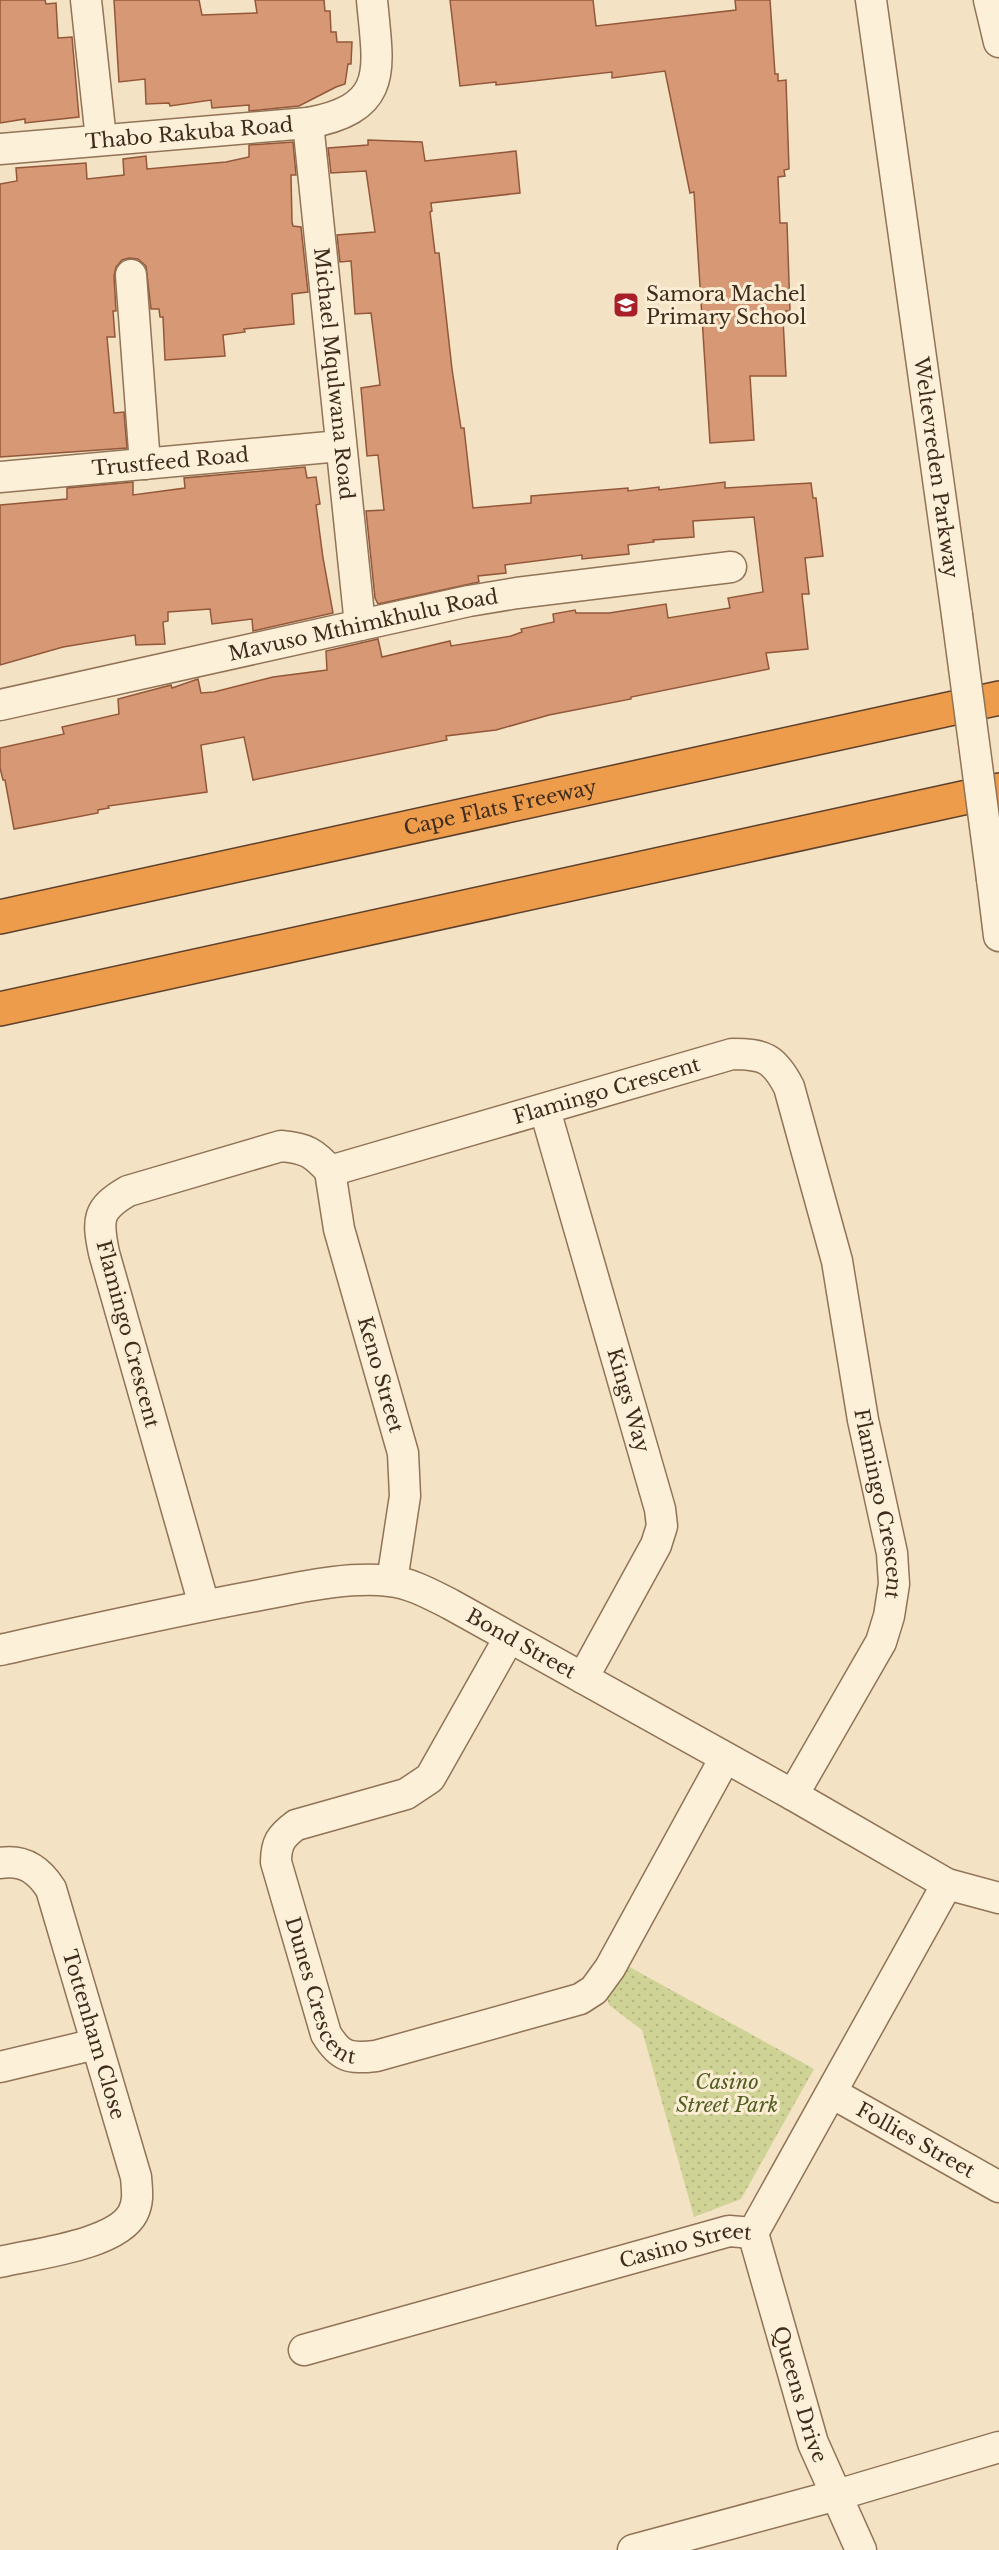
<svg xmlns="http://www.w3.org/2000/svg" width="999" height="2550" viewBox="0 0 999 2550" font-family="'Libre Baskerville',serif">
	<defs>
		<pattern id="park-dots" width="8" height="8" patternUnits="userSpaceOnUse" patternTransform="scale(1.5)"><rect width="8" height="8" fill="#d0d396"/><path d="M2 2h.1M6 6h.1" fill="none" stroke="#b4b581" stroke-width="1.8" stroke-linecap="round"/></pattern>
	</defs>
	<rect width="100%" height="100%" fill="#f3e2c3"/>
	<path fill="url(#park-dots)" d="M 626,1965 L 814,2069 L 741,2199 L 694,2217 L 642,2030 L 609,2005 L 606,1995 Z"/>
	<g fill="#d69875" stroke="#93583a" stroke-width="1.5">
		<path d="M 0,0 L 45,0 L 46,4 L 56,3 L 58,38 L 72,37 L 79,117 L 25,123 L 25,119 L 0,123 Z"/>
		<path d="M 114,0 L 199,0 L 202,15 L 257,13 L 255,0 L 324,0 L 325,11 L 330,11 L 331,32 L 336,32 L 337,42 L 352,42 L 351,64 L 348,64 L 345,84 L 336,87 L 299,106 L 249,111 L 249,105 L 212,108 L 211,100 L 170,106 L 169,103 L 146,104 L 145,79 L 119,82 Z"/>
		<path d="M 450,0 L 593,0 L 596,26 L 736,10 L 735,0 L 770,0 L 775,74 L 778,74 L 778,81 L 786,80 L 789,169 L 784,170 L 785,176 L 778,177 L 780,223 L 787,223 L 790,311 L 786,311 L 787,319 L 783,319 L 786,376 L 750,376 L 754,440 L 710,443 L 694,192 L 690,193 L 665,71 L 612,78 L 612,72 L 496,85 L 496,82 L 460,86 Z"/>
		<path d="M 368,140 L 422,142 L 425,161 L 516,151 L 520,193 L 431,203 L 432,211 L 430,212 L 435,253 L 439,253 L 452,369 L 461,428 L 464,428 L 473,508 L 531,503 L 531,496 L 628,488 L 628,491 L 659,487 L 659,490 L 725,482 L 725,488 L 811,483 L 813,498 L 816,498 L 823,556 L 805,558 L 809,594 L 802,594 L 808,649 L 766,653 L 769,669 L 631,697 L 631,699 L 549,715 L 496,730 L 446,736 L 447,740 L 253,780 L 244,737 L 201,745 L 207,792 L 108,806 L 109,808 L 98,810 L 98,813 L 14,829 L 5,780 L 3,780 L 0,768 L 0,748 L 64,734 L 62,727 L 119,714 L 118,699 L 171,685 L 172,688 L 198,679 L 201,693 L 214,692 L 273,677 L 327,670 L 326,651 L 378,639 L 382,657 L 450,641 L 451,646 L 511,636 L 522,632 L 521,629 L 554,622 L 553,614 L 575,610 L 576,613 L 609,613 L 666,604 L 668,618 L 730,608 L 728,598 L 763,592 L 754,517 L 693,521 L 694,537 L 653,540 L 654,542 L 628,545 L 629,554 L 582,559 L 582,555 L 505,565 L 506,573 L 478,576 L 479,582 L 378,604 L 375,598 L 366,511 L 384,510 L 378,455 L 367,456 L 361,388 L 380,385 L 371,313 L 355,314 L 351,261 L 340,262 L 337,235 L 375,232 L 366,171 L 331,173 L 328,148 L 368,145 Z"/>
		<path d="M 293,142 L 296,175 L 291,175 L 292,222 L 293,226 L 301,227 L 308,292 L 292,294 L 294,324 L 244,329 L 245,332 L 223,335 L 225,356 L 165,360 L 163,317 L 160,317 L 159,309 L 151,309 L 146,266 L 138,259 L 129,258 L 122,260 L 116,267 L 114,276 L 116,311 L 113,311 L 115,337 L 107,337 L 114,413 L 124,412 L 127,448 L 0,457 L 0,184 L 17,181 L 16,168 L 86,163 L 87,179 L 124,175 L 123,159 L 146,156 L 147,169 L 226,162 L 249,157 L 249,145 Z"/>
		<path d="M 305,467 L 307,478 L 316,477 L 320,504 L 316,505 L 323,558 L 333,613 L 253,631 L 252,619 L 212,624 L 210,609 L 168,612 L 168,621 L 163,622 L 165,644 L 136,645 L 135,635 L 63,647 L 0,665 L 0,505 L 67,499 L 67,488 L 133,482 L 133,495 L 185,488 L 184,478 Z"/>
	</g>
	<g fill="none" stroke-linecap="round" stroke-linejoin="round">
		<g stroke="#917357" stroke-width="33">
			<g id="minor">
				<path d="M 86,0 L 101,139"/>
				<path id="s1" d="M 871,0 L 957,615"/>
				<path d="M 989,0 L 999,42"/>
				<path id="s2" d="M 308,123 L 360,625"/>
				<path id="s3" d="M 0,149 L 308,123 C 391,108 378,68 372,0"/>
				<path d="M 131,275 L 145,464"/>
				<path id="s4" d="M 0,477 L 340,446"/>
				<path id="s5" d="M 0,705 L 469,601 L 517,593 L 731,567"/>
				<path d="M 992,879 L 999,936"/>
				<path id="s6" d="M 545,1110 L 660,1509 L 662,1526 L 656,1545 L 583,1678"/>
				<path id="s7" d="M 330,1171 L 339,1229 L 403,1453 L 405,1496 L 392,1581"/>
				<path id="s8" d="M 204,1605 L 104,1253 C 97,1219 97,1209 128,1191 L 281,1146 C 306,1148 314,1153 330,1171 L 732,1054 C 764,1054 774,1058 789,1087 L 837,1261 L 863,1420 L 892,1553 L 894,1584 L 889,1616 L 881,1642 L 793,1795"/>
				<path id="s9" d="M 509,1638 L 430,1778 L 406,1794 L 296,1825 C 281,1836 276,1843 276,1862 L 326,2034 C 340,2057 349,2059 376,2056 L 580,1999 L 594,1990 L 610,1968 L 725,1758"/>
				<path id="s10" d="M 0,1650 C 85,1631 169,1612 255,1596 C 298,1588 346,1576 390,1581 C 411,1583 432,1595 450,1604 L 793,1795 L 947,1884 L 999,1898"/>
				<path id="s11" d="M 0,1863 C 24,1859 39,1870 51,1889 L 136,2177 C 137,2190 139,2201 133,2213 C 117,2245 33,2254 0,2262"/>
				<path d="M 0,2067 L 96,2044"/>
				<path id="s12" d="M 832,2093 L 999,2187"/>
				<path d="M 753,2233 L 947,1884"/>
				<path id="s13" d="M 753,2233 L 813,2443 L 861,2550"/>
				<path id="s14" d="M 304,2350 L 729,2231 L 753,2233"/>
				<path d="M 633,2550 L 837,2495 L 999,2447"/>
			</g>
		</g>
		<g stroke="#5e402c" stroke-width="36">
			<g id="highway">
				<path id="s15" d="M 0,917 L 999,698"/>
				<path d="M 0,1009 L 999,790"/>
			</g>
		</g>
		<use href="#minor" stroke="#fdf0d8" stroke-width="30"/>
		<use href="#highway" stroke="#ec9c4b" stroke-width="33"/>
		<g stroke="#917357" stroke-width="33" stroke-linecap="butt">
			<path id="minor-bridge" d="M 957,615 L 992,879"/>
		</g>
		<use href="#minor-bridge" stroke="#fdf0d8" stroke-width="30"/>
	</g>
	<defs>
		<g id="school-square" transform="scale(1.35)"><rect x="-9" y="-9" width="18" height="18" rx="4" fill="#a81f28" stroke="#faedd4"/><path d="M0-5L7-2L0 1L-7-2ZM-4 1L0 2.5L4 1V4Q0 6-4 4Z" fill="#fff"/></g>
	</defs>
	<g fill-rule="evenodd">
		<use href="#school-square" x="626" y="305"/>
	</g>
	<g text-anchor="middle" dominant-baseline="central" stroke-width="6" stroke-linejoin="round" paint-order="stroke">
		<g font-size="20" fill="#3f2c1d" stroke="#faedd4">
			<text stroke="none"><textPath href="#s3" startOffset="190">Thabo Rakuba Road</textPath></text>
			<text stroke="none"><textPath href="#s2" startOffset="252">Michael Mqulwana Road</textPath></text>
			<text stroke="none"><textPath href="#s4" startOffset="171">Trustfeed Road</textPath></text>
			<text stroke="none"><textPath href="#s1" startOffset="472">Weltevreden Parkway</textPath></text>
			<text stroke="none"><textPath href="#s5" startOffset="372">Mavuso Mthimkhulu Road</textPath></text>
			<text stroke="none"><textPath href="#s15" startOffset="512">Cape Flats Freeway</textPath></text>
			<text stroke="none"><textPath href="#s8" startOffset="945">Flamingo Crescent</textPath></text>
			<text transform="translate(128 1334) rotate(75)">Flamingo Crescent</text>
			<text stroke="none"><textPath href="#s7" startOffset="210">Keno Street</textPath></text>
			<text stroke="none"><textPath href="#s6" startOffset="302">Kings Way</textPath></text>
			<text stroke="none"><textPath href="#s8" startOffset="1574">Flamingo Crescent</textPath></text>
			<text stroke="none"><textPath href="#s10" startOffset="543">Bond Street</textPath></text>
			<text stroke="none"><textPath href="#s9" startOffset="486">Dunes Crescent</textPath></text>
			<text stroke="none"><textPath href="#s11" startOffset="213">Tottenham Close</textPath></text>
			<text stroke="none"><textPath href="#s12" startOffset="96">Follies Street</textPath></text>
			<text stroke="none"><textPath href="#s14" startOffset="396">Casino Street</textPath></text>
			<text stroke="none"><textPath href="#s13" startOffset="168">Queens Drive</textPath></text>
		</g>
		<g font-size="20" fill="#3f2c1d" stroke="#faedd4" text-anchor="start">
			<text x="646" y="294">Samora Machel<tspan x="646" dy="23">Primary School</tspan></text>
		</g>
		<g font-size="20" font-style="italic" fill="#525e21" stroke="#faedd4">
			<text x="727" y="2082">Casino<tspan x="727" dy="23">Street Park</tspan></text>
		</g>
	</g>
</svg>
